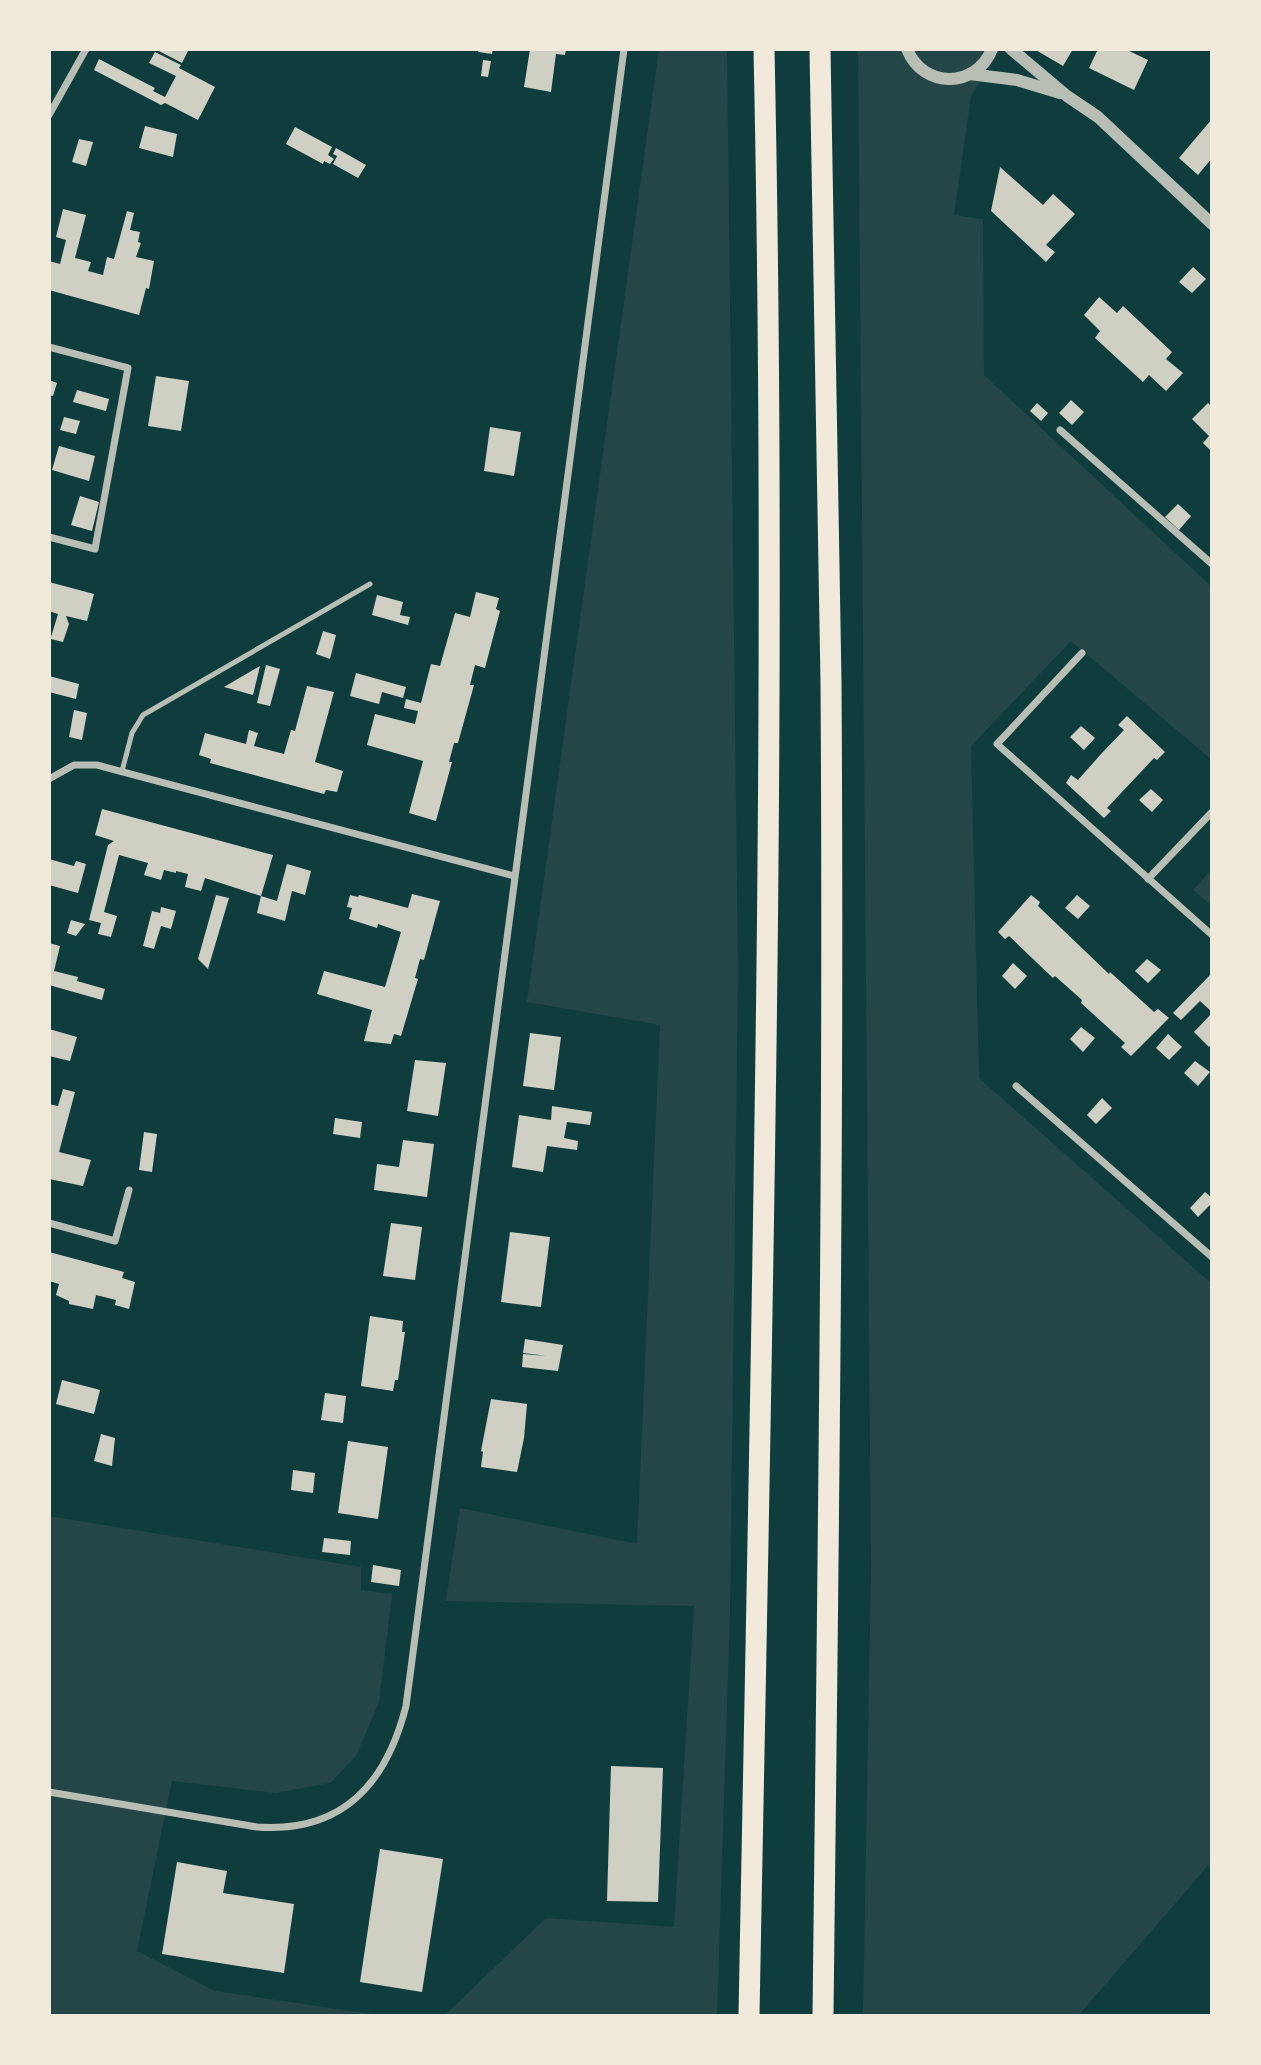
<svg xmlns="http://www.w3.org/2000/svg" width="1261" height="2065" viewBox="0 0 1261 2065" font-family="Ubuntu,sans-serif">
	<rect width="100%" height="100%" fill="#0f3d3e"/>
	<g fill="#244646">
		<path d="M 659,49 L 727,49 L 738,973 L 730,1612 L 717,2016 L 444,2016 L 546,1918 L 674,1927 L 694,1606 L 446,1601 L 460,1508 L 637,1544 L 660,1025 L 527,1002 Z"/>
		<path d="M 858,49 L 1001,49 L 971,96 L 954,215 L 983,219 L 984,375 L 1212,587 L 1212,760 L 1071,641 L 971,746 L 979,1078 L 1212,1284 L 1212,1861 L 1078,2016 L 863,2016 L 871,1568 Z"/>
		<path d="M 1212,869 L 1212,906 L 1193,890 Z"/>
		<path d="M 49,1516 L 361,1567 L 361,1590 L 392,1594 L 379,1702 L 356,1756 L 330,1783 L 276,1793 L 172,1781 L 137,1951 L 215,1991 L 386,2016 L 49,2016 Z"/>
	</g>
	<g fill="#cfcfc3">
		<path d="M 155,49 L 189,49 L 182,63 Z"/>
		<path d="M 479,49 L 493,49 L 492,54 L 478,52 Z"/>
		<path d="M 530,49 L 566,49 L 565,55 L 556,54 L 551,92 L 524,87 Z"/>
		<path d="M 1034,49 L 1073,49 L 1063,66 Z"/>
		<path d="M 1098,49 L 1125,49 L 1148,60 L 1134,90 L 1089,68 Z"/>
		<path d="M 155,52 L 181,65 L 179,68 L 215,87 L 198,120 L 165,103 L 161,105 L 94,70 L 99,59 L 155,88 L 153,91 L 165,97 L 176,76 L 149,63 Z"/>
		<path d="M 483,60 L 491,61 L 488,77 L 481,76 Z"/>
		<path d="M 1212,119 L 1212,158 L 1198,175 L 1179,158 Z"/>
		<path d="M 145,126 L 177,134 L 173,157 L 139,148 Z"/>
		<path d="M 295,127 L 332,147 L 328,155 L 334,159 L 330,164 L 324,161 L 323,164 L 286,144 Z"/>
		<path d="M 79,139 L 93,142 L 86,166 L 72,162 Z"/>
		<path d="M 336,148 L 366,165 L 358,178 L 333,164 L 337,156 L 333,154 Z"/>
		<path d="M 1000,167 L 1043,205 L 1053,194 L 1075,214 L 1046,245 L 1055,252 L 1046,262 L 991,211 Z"/>
		<path d="M 63,209 L 86,215 L 75,258 L 91,262 L 88,271 L 103,275 L 107,257 L 114,259 L 127,211 L 134,213 L 130,230 L 140,232 L 138,242 L 141,243 L 136,257 L 154,261 L 149,289 L 146,288 L 139,315 L 49,290 L 49,261 L 60,264 L 66,240 L 56,237 Z"/>
		<path d="M 1193,267 L 1206,279 L 1192,293 L 1179,282 Z"/>
		<path d="M 1099,297 L 1117,313 L 1123,306 L 1172,352 L 1166,359 L 1183,373 L 1166,391 L 1149,375 L 1143,382 L 1095,338 L 1100,331 L 1084,315 Z"/>
		<path d="M 156,376 L 189,381 L 181,431 L 148,426 Z"/>
		<path d="M 49,380 L 57,383 L 53,396 L 49,395 Z"/>
		<path d="M 77,390 L 109,399 L 106,411 L 73,402 Z"/>
		<path d="M 1071,400 L 1084,412 L 1072,425 L 1059,413 Z"/>
		<path d="M 1037,403 L 1048,413 L 1041,421 L 1030,411 Z"/>
		<path d="M 1208,403 L 1212,407 L 1212,452 L 1203,443 L 1209,436 L 1192,419 Z"/>
		<path d="M 64,417 L 80,421 L 76,434 L 60,430 Z"/>
		<path d="M 490,427 L 521,432 L 514,476 L 484,471 Z"/>
		<path d="M 59,446 L 95,456 L 89,481 L 52,470 Z"/>
		<path d="M 80,496 L 99,502 L 92,531 L 71,525 Z"/>
		<path d="M 1178,504 L 1191,516 L 1179,530 L 1165,517 Z"/>
		<path d="M 49,582 L 94,594 L 87,621 L 66,616 L 69,624 L 63,642 L 51,639 L 50,645 L 49,636 L 51,637 L 58,614 L 49,611 Z"/>
		<path d="M 476,592 L 499,598 L 496,609 L 500,611 L 485,668 L 475,665 L 470,685 L 474,685 L 458,743 L 454,743 L 449,762 L 452,762 L 436,821 L 409,813 L 423,761 L 367,745 L 375,714 L 415,724 L 418,711 L 404,708 L 406,699 L 421,703 L 431,664 L 440,666 L 455,613 L 470,617 Z"/>
		<path d="M 377,595 L 403,602 L 400,615 L 410,617 L 408,625 L 372,615 Z"/>
		<path d="M 323,631 L 336,635 L 330,659 L 316,654 Z"/>
		<path d="M 266,665 L 280,669 L 270,706 L 257,703 Z"/>
		<path d="M 260,666 L 253,695 L 224,687 Z"/>
		<path d="M 356,673 L 406,687 L 403,698 L 382,692 L 379,704 L 350,696 Z"/>
		<path d="M 49,676 L 79,684 L 76,699 L 49,692 Z"/>
		<path d="M 307,686 L 334,692 L 315,762 L 343,771 L 337,792 L 326,790 L 324,794 L 239,771 L 210,763 L 211,759 L 199,755 L 205,733 L 246,744 L 249,730 L 258,733 L 254,746 L 284,754 L 291,730 L 295,731 Z"/>
		<path d="M 74,710 L 87,713 L 82,740 L 69,737 Z"/>
		<path d="M 1127,716 L 1165,752 L 1157,760 L 1154,758 L 1107,808 L 1111,811 L 1104,818 L 1066,783 L 1071,775 L 1078,780 L 1101,754 L 1124,730 L 1118,725 Z"/>
		<path d="M 1081,726 L 1095,738 L 1084,750 L 1070,737 Z"/>
		<path d="M 1151,789 L 1163,800 L 1152,812 L 1139,800 Z"/>
		<path d="M 102,809 L 273,855 L 261,896 L 205,878 L 201,891 L 185,887 L 188,874 L 176,871 L 176,873 L 164,870 L 161,880 L 144,875 L 148,863 L 119,855 L 104,912 L 117,916 L 111,937 L 98,934 L 101,923 L 89,920 L 108,845 L 114,841 L 95,835 Z"/>
		<path d="M 49,859 L 74,866 L 76,861 L 86,864 L 78,893 L 49,885 Z"/>
		<path d="M 287,864 L 311,871 L 305,895 L 292,891 L 285,921 L 257,913 L 261,896 L 277,901 Z"/>
		<path d="M 412,894 L 440,901 L 424,960 L 420,959 L 415,978 L 418,979 L 401,1036 L 394,1034 L 391,1044 L 364,1041 L 372,1010 L 317,994 L 324,971 L 385,987 L 401,932 L 378,924 L 377,928 L 349,919 L 352,908 L 347,907 L 350,895 L 358,897 L 359,895 L 408,908 Z"/>
		<path d="M 216,895 L 229,898 L 208,969 L 198,959 Z"/>
		<path d="M 1031,895 L 1040,902 L 1038,906 L 1109,974 L 1110,972 L 1154,1012 L 1158,1009 L 1169,1018 L 1131,1056 L 1121,1047 L 1125,1043 L 1081,1003 L 1082,1000 L 1055,976 L 1053,978 L 1009,936 L 1005,939 L 998,932 Z"/>
		<path d="M 1077,895 L 1090,906 L 1078,919 L 1065,908 Z"/>
		<path d="M 161,907 L 176,911 L 171,929 L 161,926 L 154,949 L 143,946 L 152,911 L 160,913 Z"/>
		<path d="M 71,920 L 85,924 L 76,936 L 67,933 Z"/>
		<path d="M 49,943 L 60,946 L 54,971 L 78,977 L 77,981 L 105,989 L 102,1000 L 49,985 Z"/>
		<path d="M 1147,959 L 1161,970 L 1148,983 L 1135,971 Z"/>
		<path d="M 1013,963 L 1027,976 L 1015,989 L 1002,976 Z"/>
		<path d="M 1212,973 L 1212,1012 L 1200,1001 L 1181,1020 L 1173,1013 Z"/>
		<path d="M 1212,1013 L 1212,1044 L 1209,1047 L 1194,1032 Z"/>
		<path d="M 1081,1027 L 1095,1038 L 1083,1052 L 1070,1039 Z"/>
		<path d="M 49,1029 L 77,1037 L 70,1061 L 49,1056 Z"/>
		<path d="M 530,1033 L 561,1037 L 554,1090 L 523,1086 Z"/>
		<path d="M 1168,1034 L 1182,1047 L 1169,1060 L 1156,1048 Z"/>
		<path d="M 415,1060 L 446,1063 L 438,1116 L 407,1111 Z"/>
		<path d="M 1195,1061 L 1210,1072 L 1198,1086 L 1184,1073 Z"/>
		<path d="M 63,1089 L 75,1092 L 59,1152 L 91,1160 L 83,1186 L 49,1179 L 49,1104 L 58,1106 Z"/>
		<path d="M 1102,1098 L 1112,1108 L 1096,1124 L 1087,1115 Z"/>
		<path d="M 552,1106 L 592,1112 L 590,1125 L 567,1122 L 564,1138 L 578,1141 L 577,1150 L 547,1146 L 543,1172 L 512,1167 L 519,1115 L 551,1120 Z"/>
		<path d="M 335,1118 L 362,1122 L 360,1138 L 333,1134 Z"/>
		<path d="M 144,1132 L 157,1134 L 152,1172 L 139,1170 Z"/>
		<path d="M 403,1140 L 434,1144 L 427,1197 L 374,1190 L 377,1164 L 399,1167 Z"/>
		<path d="M 1205,1192 L 1212,1198 L 1212,1203 L 1198,1217 L 1190,1208 Z"/>
		<path d="M 391,1223 L 422,1227 L 415,1280 L 383,1276 Z"/>
		<path d="M 510,1232 L 550,1237 L 541,1307 L 501,1302 Z"/>
		<path d="M 49,1252 L 124,1272 L 122,1278 L 135,1282 L 129,1309 L 115,1305 L 116,1300 L 96,1295 L 93,1309 L 69,1304 L 69,1301 L 56,1295 L 59,1284 L 49,1281 Z"/>
		<path d="M 370,1316 L 403,1321 L 402,1332 L 405,1332 L 398,1380 L 395,1380 L 393,1391 L 361,1386 Z"/>
		<path d="M 525,1339 L 563,1345 L 558,1371 L 522,1367 L 523,1354 L 547,1356 L 523,1353 Z"/>
		<path d="M 62,1380 L 100,1390 L 94,1414 L 56,1404 Z"/>
		<path d="M 325,1393 L 346,1396 L 343,1423 L 321,1420 Z"/>
		<path d="M 491,1399 L 527,1404 L 524,1438 L 517,1472 L 481,1467 L 483,1452 L 481,1451 Z"/>
		<path d="M 101,1434 L 115,1438 L 112,1466 L 94,1461 Z"/>
		<path d="M 348,1441 L 388,1447 L 378,1519 L 338,1513 Z"/>
		<path d="M 293,1470 L 315,1473 L 313,1493 L 291,1490 Z"/>
		<path d="M 324,1538 L 351,1541 L 350,1555 L 322,1552 Z"/>
		<path d="M 373,1565 L 401,1570 L 399,1586 L 371,1582 Z"/>
		<path d="M 611,1766 L 663,1768 L 658,1902 L 607,1901 Z"/>
		<path d="M 380,1849 L 443,1859 L 422,1992 L 360,1982 Z"/>
		<path d="M 177,1862 L 227,1871 L 223,1893 L 294,1904 L 284,1973 L 162,1954 Z"/>
	</g>
	<g fill="none" stroke-linecap="round" stroke-linejoin="round">
		<path stroke="#b8beb3" stroke-width="5" d="M 122,771 L 132,733 L 143,715 L 370,584"/>
		<g stroke="#b8beb3" stroke-width="7">
			<path d="M 49,115 L 86,49"/>
			<path d="M 49,347 L 128,368 L 95,549 L 49,537"/>
			<path d="M 1060,430 L 1212,564"/>
			<path d="M 1082,653 L 997,744 L 1212,935"/>
			<path d="M 49,779 L 74,765 L 97,765 L 514,876"/>
			<path d="M 1148,879 L 1212,812"/>
			<path d="M 1016,1086 L 1212,1257"/>
			<path d="M 49,1223 L 115,1241 L 129,1190"/>
			<path d="M 49,1792 L 257,1827 C 342,1833 386,1785 406,1706 L 624,49"/>
		</g>
		<g stroke="#b8beb3" stroke-width="12">
			<path d="M 907,49 C 923,89 976,89 992,49"/>
			<path d="M 1011,49 L 1067,96 L 1098,117 L 1212,224"/>
			<path d="M 970,74 L 1017,80 L 1060,93"/>
		</g>
		<g stroke="#f1e9da" stroke-width="21">
			<path d="M 820,49 C 825,260 829,471 831,682 C 834,1126 828,1571 823,2016"/>
			<path d="M 749,2016 C 761,1360 778,705 764,49"/>
		</g>
	</g>
	<rect width="1261" height="2065" fill="none" stroke="#f1e9da" stroke-width="102"/>
</svg>
